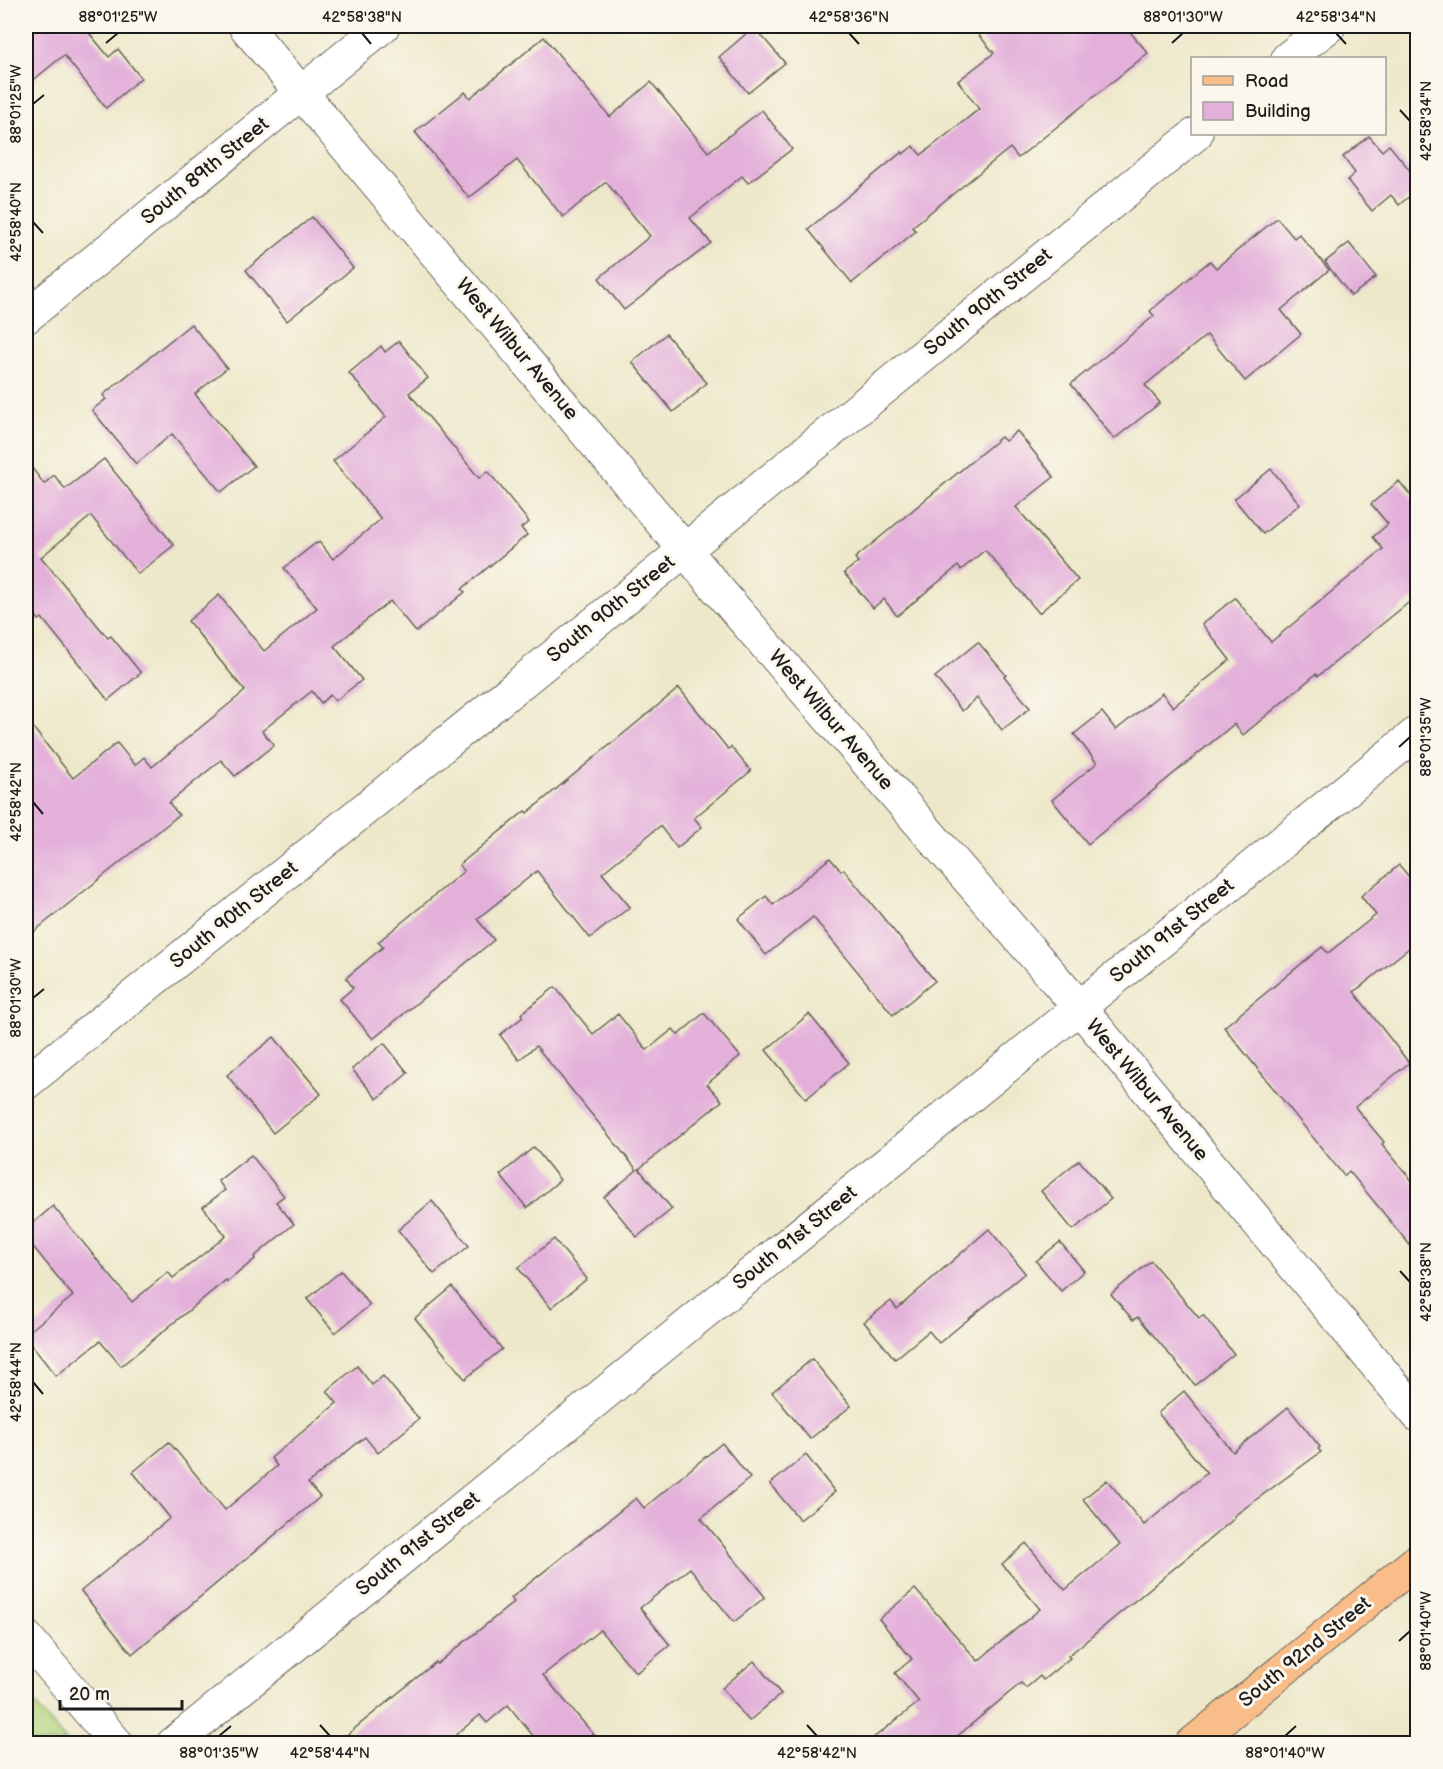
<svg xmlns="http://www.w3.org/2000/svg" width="1443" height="1769" viewBox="0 0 1443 1769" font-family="'Balsamiq Sans',sans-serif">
	<rect width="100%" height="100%" fill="#fbf7ec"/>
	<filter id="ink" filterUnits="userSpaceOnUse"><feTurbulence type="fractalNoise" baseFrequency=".0167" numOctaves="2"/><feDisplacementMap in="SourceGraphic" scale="12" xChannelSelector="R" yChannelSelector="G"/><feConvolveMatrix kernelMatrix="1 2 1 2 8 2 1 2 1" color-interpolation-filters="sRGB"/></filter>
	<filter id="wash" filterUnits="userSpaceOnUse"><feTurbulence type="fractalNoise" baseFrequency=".008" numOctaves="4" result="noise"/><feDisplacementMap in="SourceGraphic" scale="24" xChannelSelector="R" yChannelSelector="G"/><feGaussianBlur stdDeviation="1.35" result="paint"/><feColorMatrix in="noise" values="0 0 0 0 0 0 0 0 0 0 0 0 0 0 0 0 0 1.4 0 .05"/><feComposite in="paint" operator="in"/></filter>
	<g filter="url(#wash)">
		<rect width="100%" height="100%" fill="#eee8cb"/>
		<path fill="#afd27b" stroke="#66774c" stroke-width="1.5" d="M 26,1694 L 68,1743 L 26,1743 Z"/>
		<g id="blocks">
			<g fill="#e3b0da">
				<path d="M 26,26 L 100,26 L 90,34 L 109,57 L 118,49 L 141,78 L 106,108 L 64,55 L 26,86 Z"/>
				<path d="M 971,26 L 1125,26 L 1148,53 L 1018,158 L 1010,148 L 912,227 L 916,231 L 852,283 L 808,229 L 902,152 L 903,154 L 913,146 L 921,155 L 979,109 L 958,81 L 994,53 Z"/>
				<path d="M 754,27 L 785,63 L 748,93 L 719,57 Z"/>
				<path d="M 544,37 L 610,117 L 651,82 L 708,152 L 762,110 L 792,149 L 748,183 L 742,176 L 690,218 L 711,243 L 624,310 L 599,278 L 650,236 L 606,182 L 563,217 L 517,160 L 469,198 L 415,132 L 465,92 L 470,98 Z"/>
				<path d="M 1369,136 L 1382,151 L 1389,145 L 1418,180 L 1418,189 L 1399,205 L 1391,195 L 1372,211 L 1347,180 L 1355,173 L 1343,157 Z"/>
				<path d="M 312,217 L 353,268 L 287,321 L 246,270 Z"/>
				<path d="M 1277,218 L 1294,238 L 1299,234 L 1329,270 L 1281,310 L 1301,334 L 1245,381 L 1207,335 L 1145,385 L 1160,403 L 1114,439 L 1071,384 L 1154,316 L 1150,311 L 1210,261 L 1216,268 Z"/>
				<path d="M 1349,243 L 1376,277 L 1351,296 L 1325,262 Z"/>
				<path d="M 191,324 L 227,368 L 195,394 L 254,466 L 221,492 L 172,434 L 136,464 L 92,410 L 106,399 L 103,395 Z"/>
				<path d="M 666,334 L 707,383 L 697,391 L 698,392 L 673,412 L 632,362 Z"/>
				<path d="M 399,341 L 428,378 L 409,393 L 479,478 L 488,471 L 529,522 L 521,528 L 527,535 L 462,589 L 465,592 L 416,632 L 390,601 L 334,646 L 362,680 L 335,701 L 330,695 L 321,703 L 312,691 L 262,731 L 274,745 L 235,776 L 221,760 L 169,803 L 179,815 L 26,938 L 26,719 L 73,778 L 117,743 L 135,765 L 144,757 L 152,767 L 245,691 L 188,621 L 219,595 L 264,651 L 317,608 L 284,568 L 316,543 L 317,544 L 319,542 L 333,559 L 381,519 L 333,461 L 386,417 L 349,373 L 381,346 L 385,352 Z"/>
				<path d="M 1017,431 L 1054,477 L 1016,507 L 1078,580 L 1039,613 L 985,550 L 961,570 L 958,566 L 897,616 L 884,599 L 873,608 L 844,573 L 858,562 L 855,558 L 1001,437 L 1005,441 Z"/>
				<path d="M 104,459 L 174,545 L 138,574 L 91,516 L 41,557 L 108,638 L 111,636 L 141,673 L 108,700 L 42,618 L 39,620 L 26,603 L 26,460 L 44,484 L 54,475 L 65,489 Z"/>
				<path d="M 1271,469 L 1300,504 L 1263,534 L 1234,499 Z"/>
				<path d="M 1399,481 L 1416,502 L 1418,501 L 1418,595 L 1318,676 L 1316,674 L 1243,735 L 1234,724 L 1088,844 L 1052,800 L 1097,763 L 1074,734 L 1102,712 L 1116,730 L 1162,693 L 1173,707 L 1230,660 L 1202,624 L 1235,598 L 1271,642 L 1383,549 L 1373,537 L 1388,524 L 1371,504 Z"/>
				<path d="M 978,642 L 1006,675 L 1004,676 L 1030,708 L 1002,730 L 977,698 L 962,711 L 935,677 Z"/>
				<path d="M 679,688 L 728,749 L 731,747 L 751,771 L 694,818 L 702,827 L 677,848 L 660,826 L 602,873 L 630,907 L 590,938 L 537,871 L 477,919 L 494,940 L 373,1039 L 340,999 L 353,988 L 346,978 L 383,947 L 378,942 L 464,871 L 459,865 L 525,811 L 527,813 Z"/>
				<path d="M 830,858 L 841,871 L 844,870 L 935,981 L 893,1015 L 813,917 L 766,955 L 738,919 L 766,896 L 773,905 Z"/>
				<path d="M 1399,865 L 1418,887 L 1418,941 L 1354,992 L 1409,1063 L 1355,1107 L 1384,1142 L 1382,1144 L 1418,1188 L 1418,1255 L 1349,1171 L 1344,1176 L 1224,1027 L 1322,947 L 1328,953 L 1376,915 L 1361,896 Z"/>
				<path d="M 555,987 L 593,1034 L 618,1014 L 647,1050 L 673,1029 L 678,1035 L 704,1013 L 740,1056 L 707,1084 L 722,1101 L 639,1169 L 672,1209 L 637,1237 L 604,1197 L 637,1170 L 536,1046 L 519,1060 L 500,1035 L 523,1017 L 521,1014 Z"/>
				<path d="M 809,1014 L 849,1063 L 806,1099 L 766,1050 Z"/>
				<path d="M 274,1037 L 321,1094 L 273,1133 L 227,1075 Z"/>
				<path d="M 384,1043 L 408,1073 L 377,1099 L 352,1069 Z"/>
				<path d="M 534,1147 L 560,1180 L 527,1208 L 500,1175 Z"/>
				<path d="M 251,1155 L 284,1196 L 276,1202 L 294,1224 L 254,1257 L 255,1259 L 227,1282 L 226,1280 L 121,1366 L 100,1341 L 56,1376 L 26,1338 L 26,1334 L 73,1296 L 26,1238 L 26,1229 L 53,1206 L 132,1302 L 168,1272 L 173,1278 L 226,1236 L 203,1207 L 225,1190 L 218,1181 Z"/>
				<path d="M 1079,1160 L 1111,1199 L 1073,1230 L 1041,1191 Z"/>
				<path d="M 432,1201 L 469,1246 L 434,1274 L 398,1230 Z"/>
				<path d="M 989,1229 L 1025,1273 L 939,1343 L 929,1331 L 895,1359 L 864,1322 L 891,1301 L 897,1309 Z"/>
				<path d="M 554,1239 L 587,1279 L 551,1308 L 518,1268 Z"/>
				<path d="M 1060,1242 L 1084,1271 L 1061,1291 L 1036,1261 Z"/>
				<path d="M 1151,1261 L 1199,1318 L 1203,1315 L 1234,1354 L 1195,1385 L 1138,1317 L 1133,1320 L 1111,1294 Z"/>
				<path d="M 341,1271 L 370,1305 L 335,1333 L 307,1299 Z"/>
				<path d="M 452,1287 L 502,1349 L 465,1379 L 415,1318 Z"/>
				<path d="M 812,1359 L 851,1406 L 810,1439 L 772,1392 Z"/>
				<path d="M 357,1366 L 372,1385 L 383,1376 L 419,1419 L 378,1453 L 365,1437 L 308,1483 L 320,1497 L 132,1654 L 81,1591 L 170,1518 L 133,1472 L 169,1442 L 225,1510 L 277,1466 L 271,1458 L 337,1403 L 327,1391 Z"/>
				<path d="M 1184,1391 L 1233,1452 L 1288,1407 L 1320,1447 L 1318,1449 L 1321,1452 L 1234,1516 L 1235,1518 L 1068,1656 L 1070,1658 L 1043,1680 L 1040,1676 L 1026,1688 L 1021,1683 L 949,1743 L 867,1743 L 919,1702 L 895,1673 L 912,1659 L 879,1619 L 915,1589 L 978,1661 L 1040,1609 L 1002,1564 L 1026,1543 L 1065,1590 L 1120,1545 L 1083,1499 L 1107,1480 L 1144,1525 L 1207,1473 L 1158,1413 Z"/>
				<path d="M 722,1443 L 750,1478 L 701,1518 L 765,1597 L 734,1622 L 690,1568 L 640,1608 L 670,1645 L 636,1673 L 600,1630 L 543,1675 L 601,1743 L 539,1743 L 508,1705 L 487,1723 L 480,1715 L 446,1743 L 337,1743 L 436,1662 L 437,1664 L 514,1602 L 511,1598 L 636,1498 L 644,1508 Z"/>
				<path d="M 806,1455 L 835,1492 L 800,1520 L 770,1484 Z"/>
				<path d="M 754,1661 L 781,1694 L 749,1721 L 722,1688 Z"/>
			</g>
		</g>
	</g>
	<g filter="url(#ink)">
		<use href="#blocks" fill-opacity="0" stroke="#666359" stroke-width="1.5"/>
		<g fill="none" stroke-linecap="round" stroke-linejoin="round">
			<g stroke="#666359" stroke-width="35">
				<g id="minor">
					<path d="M 245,26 L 720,592 L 1079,1007 L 1418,1415"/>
					<path d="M 1288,58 L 1329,26"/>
					<path d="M 26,317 L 383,26"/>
					<path d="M 26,1083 L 685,550 L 1196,134"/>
					<path d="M 26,1637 L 117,1744"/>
					<path d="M 173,1744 L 1418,732"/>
				</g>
			</g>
			<g stroke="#666359" stroke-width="35">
				<path id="major" d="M 1192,1744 L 1418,1560"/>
			</g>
			<use href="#minor" stroke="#fff" stroke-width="33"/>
			<use href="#major" stroke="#f8bd89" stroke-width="33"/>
		</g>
	</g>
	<path fill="none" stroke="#1c1c1c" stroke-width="2" d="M 362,33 L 371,44M 849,33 L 859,44M 1336,33 L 1346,44M 106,43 L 118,33M 1172,43 L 1183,33M 33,104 L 44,95M 1400,110 L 1410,121M 33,222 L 43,233M 1399,747 L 1410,737M 33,802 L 43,814M 33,998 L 44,989M 1400,1271 L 1410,1282M 33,1382 L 43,1394M 1399,1641 L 1410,1631M 320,1725 L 330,1736M 807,1725 L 817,1736M 219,1736 L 231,1726M 1285,1736 L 1296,1726"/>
	<g text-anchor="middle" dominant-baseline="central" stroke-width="6" stroke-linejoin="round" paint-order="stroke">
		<g font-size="20" fill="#1c1c1c" stroke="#fbf7ec">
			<text transform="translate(205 171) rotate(-39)">South 89th Street</text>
			<text transform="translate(988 302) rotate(-39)">South 90th Street</text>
			<text transform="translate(517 349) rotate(50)">West Wilbur Avenue</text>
			<text transform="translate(611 609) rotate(-39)">South 90th Street</text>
			<text transform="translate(831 720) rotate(49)">West Wilbur Avenue</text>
			<text transform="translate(234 915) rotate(-39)">South 90th Street</text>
			<text transform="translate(1172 931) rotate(-39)">South 91st Street</text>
			<text transform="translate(1147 1090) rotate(50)">West Wilbur Avenue</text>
			<text transform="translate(795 1238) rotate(-39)">South 91st Street</text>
			<text transform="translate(418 1544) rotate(-39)">South 91st Street</text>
			<text transform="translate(1305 1652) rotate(-39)">South 92nd Street</text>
		</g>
	</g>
	<rect width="1443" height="1769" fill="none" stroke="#fbf7ec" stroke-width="66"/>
	<rect x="1191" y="57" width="195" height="78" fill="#fbf7ec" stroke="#a29f99" stroke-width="1.5"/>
	<rect x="1203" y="76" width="30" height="9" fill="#f8bd89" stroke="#a29f99" stroke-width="1.5"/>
	<text x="1245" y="87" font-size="18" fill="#1c1c1c">Road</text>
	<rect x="1203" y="102" width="30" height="18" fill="#e3b0da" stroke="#a29f99" stroke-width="1.5"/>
	<text x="1245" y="117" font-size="18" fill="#1c1c1c">Building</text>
	<path d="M60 1700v9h122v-9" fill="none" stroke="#1c1c1c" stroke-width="3"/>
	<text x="69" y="1700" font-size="18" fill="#1c1c1c" stroke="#fbf7ec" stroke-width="4.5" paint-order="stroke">20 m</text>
	<rect x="33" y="33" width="1377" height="1703" fill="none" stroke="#1c1c1c" stroke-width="2"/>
	<g font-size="15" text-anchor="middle" fill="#1c1c1c">
		<text x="118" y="22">88°01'25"W</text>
		<text x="362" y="22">42°58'38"N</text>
		<text x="849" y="22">42°58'36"N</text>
		<text x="1183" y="22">88°01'30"W</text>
		<text x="1336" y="22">42°58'34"N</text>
		<text transform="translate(16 104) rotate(-90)" y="5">88°01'25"W</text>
		<text transform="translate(1426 121) rotate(-90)" y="5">42°58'34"N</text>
		<text transform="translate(16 222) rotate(-90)" y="5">42°58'40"N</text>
		<text transform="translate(1426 737) rotate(-90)" y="5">88°01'35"W</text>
		<text transform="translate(16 802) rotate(-90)" y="5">42°58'42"N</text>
		<text transform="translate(16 998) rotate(-90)" y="5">88°01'30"W</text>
		<text transform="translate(1426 1282) rotate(-90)" y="5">42°58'38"N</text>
		<text transform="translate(16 1382) rotate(-90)" y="5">42°58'44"N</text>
		<text transform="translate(1426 1631) rotate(-90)" y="5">88°01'40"W</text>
		<text x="219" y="1758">88°01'35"W</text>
		<text x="330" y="1758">42°58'44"N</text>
		<text x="817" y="1758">42°58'42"N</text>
		<text x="1285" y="1758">88°01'40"W</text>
	</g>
</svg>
